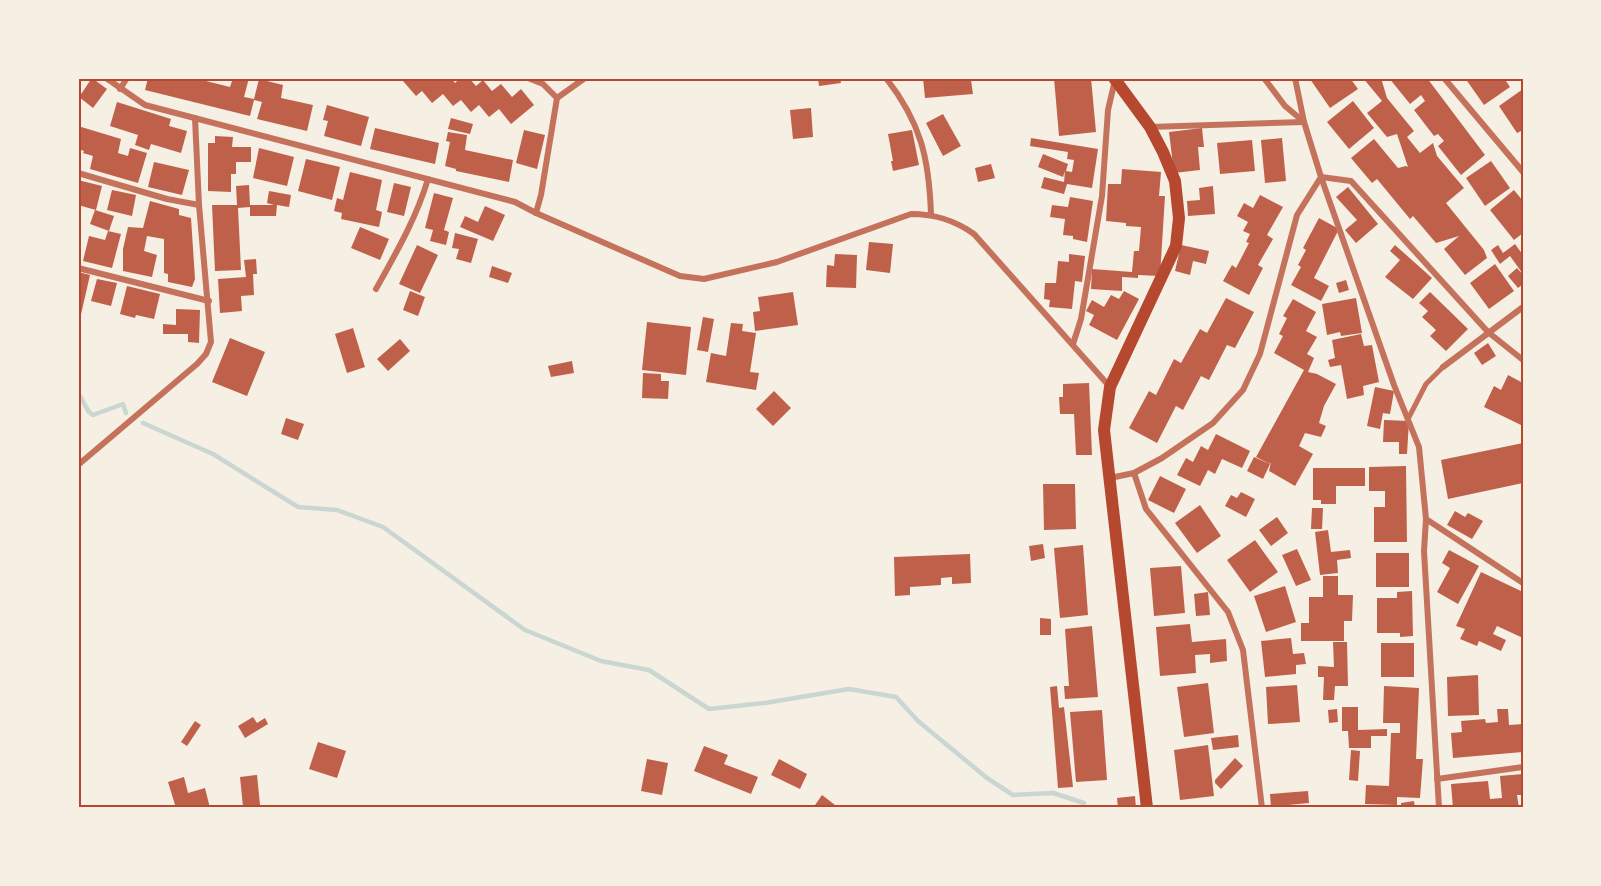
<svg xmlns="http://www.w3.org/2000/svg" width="1601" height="886" viewBox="0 0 1601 886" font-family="Montserrat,sans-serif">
	<rect width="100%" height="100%" fill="#f6efe4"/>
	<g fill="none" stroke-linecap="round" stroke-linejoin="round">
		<g stroke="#c9d6d2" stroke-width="4.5">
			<path d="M 78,393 L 89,412 L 93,415 L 123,404 L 126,413"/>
			<path d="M 143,423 L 213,454 L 298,507 L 337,510 L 383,527 L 525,630 L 601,661 L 649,670 L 709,709 L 765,703 L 849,689 L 896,697 L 918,721 L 987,778 L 1013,795 L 1053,793 L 1084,803"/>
		</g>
	</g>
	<g fill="#bf614a">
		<path d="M 92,78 L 107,89 L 93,108 L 79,97 Z"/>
		<path d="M 148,78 L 194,78 L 230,87 L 233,78 L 249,78 L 244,97 L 254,99 L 259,79 L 283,85 L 281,98 L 313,105 L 307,131 L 257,119 L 262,102 L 254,100 L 250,116 L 145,90 Z"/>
		<path d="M 407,78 L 451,78 L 455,83 L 460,78 L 469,78 L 476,86 L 483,80 L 492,91 L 501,84 L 512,97 L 521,89 L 534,105 L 511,124 L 499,109 L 489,117 L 479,105 L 471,112 L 461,100 L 453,106 L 443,94 L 432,103 L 422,91 L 416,96 L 403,81 Z"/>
		<path d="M 818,78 L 840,78 L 841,83 L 819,86 Z"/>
		<path d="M 923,78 L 979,78 L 979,80 L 971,80 L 973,94 L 925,98 Z"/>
		<path d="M 1054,78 L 1091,78 L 1096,132 L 1059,136 Z"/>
		<path d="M 1312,78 L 1350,78 L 1358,89 L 1330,108 L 1310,79 Z"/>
		<path d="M 1363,78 L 1381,78 L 1387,98 L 1414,131 L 1407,137 L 1420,153 L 1433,143 L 1437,156 L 1464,188 L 1446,203 L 1484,250 L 1487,258 L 1465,275 L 1444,249 L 1459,236 L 1436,243 L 1413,216 L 1410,219 L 1377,179 L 1372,183 L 1351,158 L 1374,139 L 1398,168 L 1406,166 L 1408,167 L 1397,134 L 1387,137 L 1367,113 L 1382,101 Z"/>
		<path d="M 1389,78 L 1427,78 L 1485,155 L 1461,175 L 1438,146 L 1444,141 L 1438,134 L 1434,136 L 1414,110 L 1425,101 L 1421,95 L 1410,104 Z"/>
		<path d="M 1465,78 L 1504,78 L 1510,87 L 1484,105 Z"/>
		<path d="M 1523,89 L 1523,130 L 1517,133 L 1499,106 Z"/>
		<path d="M 1353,101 L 1374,128 L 1349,149 L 1327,122 Z"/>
		<path d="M 117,102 L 171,119 L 169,126 L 187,131 L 181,153 L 151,144 L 149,150 L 135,145 L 138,135 L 110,126 Z"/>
		<path d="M 327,105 L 369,117 L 361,146 L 324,136 L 328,121 L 323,120 Z"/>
		<path d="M 811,108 L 813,137 L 793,139 L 790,110 Z"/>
		<path d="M 943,114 L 961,146 L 943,156 L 926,123 Z"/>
		<path d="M 451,118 L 473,124 L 470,134 L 448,129 Z"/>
		<path d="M 78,126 L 121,139 L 118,153 L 128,156 L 130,148 L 147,153 L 138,183 L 90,169 L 93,156 L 83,153 L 84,151 L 78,149 Z"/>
		<path d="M 375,128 L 439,143 L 435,164 L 370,149 Z"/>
		<path d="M 1202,128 L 1204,147 L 1198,147 L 1200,170 L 1174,173 L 1169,132 Z"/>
		<path d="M 524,130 L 545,135 L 537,169 L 516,163 Z"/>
		<path d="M 912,130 L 919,165 L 893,171 L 891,161 L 893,161 L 888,134 Z"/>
		<path d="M 448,132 L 467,135 L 465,150 L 513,160 L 509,182 L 456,171 L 456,169 L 445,166 L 450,142 L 446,141 Z"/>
		<path d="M 215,136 L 233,137 L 232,147 L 251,147 L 251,162 L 236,162 L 236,174 L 231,174 L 231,192 L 208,191 L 208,143 L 215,143 Z"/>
		<path d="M 1031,138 L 1098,149 L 1092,188 L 1067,184 L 1064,194 L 1041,188 L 1044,177 L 1064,182 L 1065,171 L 1063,177 L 1038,167 L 1043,154 L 1068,164 L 1066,171 L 1072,172 L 1074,160 L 1067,159 L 1068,152 L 1030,146 Z"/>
		<path d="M 1282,138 L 1286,181 L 1265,183 L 1261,140 Z"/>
		<path d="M 1252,140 L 1255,171 L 1220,174 L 1217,143 Z"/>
		<path d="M 259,148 L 294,157 L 287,186 L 253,178 Z"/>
		<path d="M 306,159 L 340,167 L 332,200 L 298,191 Z"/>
		<path d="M 1491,161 L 1510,188 L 1485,206 L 1466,178 Z"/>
		<path d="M 154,162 L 189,170 L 182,195 L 148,187 Z"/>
		<path d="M 991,164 L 995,178 L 978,182 L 975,168 Z"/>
		<path d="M 1122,169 L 1161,172 L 1159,196 L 1165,196 L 1160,276 L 1138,275 L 1138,278 L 1122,277 L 1122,291 L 1091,289 L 1092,269 L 1132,272 L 1134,251 L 1139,251 L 1141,227 L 1126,226 L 1126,223 L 1106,221 L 1108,184 L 1121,184 Z"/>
		<path d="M 350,172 L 382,180 L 376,210 L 382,212 L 379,227 L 341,219 L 342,213 L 334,211 L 337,198 L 343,200 Z"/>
		<path d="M 78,180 L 102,186 L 96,210 L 78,205 Z"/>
		<path d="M 394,183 L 411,187 L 404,216 L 387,212 Z"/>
		<path d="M 249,185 L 250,205 L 274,205 L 267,203 L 269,191 L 291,195 L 289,207 L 277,205 L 276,216 L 250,216 L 250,207 L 238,208 L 241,270 L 215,271 L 212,205 L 237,205 L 236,186 Z"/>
		<path d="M 1213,186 L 1215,214 L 1188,216 L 1187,201 L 1200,200 L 1199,188 Z"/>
		<path d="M 1348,187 L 1378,224 L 1356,243 L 1345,230 L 1357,220 L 1336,197 Z"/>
		<path d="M 112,190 L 136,195 L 132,216 L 107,210 Z"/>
		<path d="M 1514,190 L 1523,201 L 1523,233 L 1514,240 L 1490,210 Z"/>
		<path d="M 434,193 L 453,198 L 444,230 L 449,232 L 446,245 L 430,241 L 433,230 L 425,228 Z"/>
		<path d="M 1260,195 L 1283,207 L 1267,235 L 1273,239 L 1258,265 L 1263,268 L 1249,295 L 1223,281 L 1232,265 L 1236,268 L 1249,243 L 1246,242 L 1250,234 L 1243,231 L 1248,222 L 1237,216 L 1244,203 L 1253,208 Z"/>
		<path d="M 1070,197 L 1093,201 L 1087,242 L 1073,239 L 1073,236 L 1063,235 L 1065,219 L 1050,217 L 1052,205 L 1068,207 Z"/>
		<path d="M 150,201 L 179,209 L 179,215 L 191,218 L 195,279 L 192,287 L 168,282 L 168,274 L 164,273 L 164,239 L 147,236 L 144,251 L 157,255 L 152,277 L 123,271 L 123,249 L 128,227 L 143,228 Z"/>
		<path d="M 485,206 L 505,215 L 493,241 L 460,227 L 465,216 L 478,222 Z"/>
		<path d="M 95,210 L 114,216 L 109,231 L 90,224 Z"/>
		<path d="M 1319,218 L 1339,229 L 1314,278 L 1329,286 L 1321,301 L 1291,285 L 1301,267 L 1298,265 L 1306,250 L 1303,248 Z"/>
		<path d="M 360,227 L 389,239 L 380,260 L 351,248 Z"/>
		<path d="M 108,231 L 121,234 L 112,268 L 83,261 L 89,236 L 105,240 Z"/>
		<path d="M 455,233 L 478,239 L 471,263 L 456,259 L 459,249 L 452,248 Z"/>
		<path d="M 869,242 L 893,244 L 890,273 L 866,270 Z"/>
		<path d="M 1515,244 L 1523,255 L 1523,274 L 1510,256 L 1500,264 L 1491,250 L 1498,245 L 1503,253 Z"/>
		<path d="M 417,245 L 438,255 L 420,293 L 399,284 Z"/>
		<path d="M 1181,245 L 1209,251 L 1206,264 L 1193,261 L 1190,275 L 1175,271 Z"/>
		<path d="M 1395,245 L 1432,278 L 1413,299 L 1385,277 L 1400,260 L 1390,251 Z"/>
		<path d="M 835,254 L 857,255 L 856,288 L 826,287 L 827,265 L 834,266 Z"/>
		<path d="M 1069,254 L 1085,256 L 1082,282 L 1075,281 L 1072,309 L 1049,307 L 1050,300 L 1044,299 L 1045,283 L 1056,283 L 1058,261 L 1069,262 Z"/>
		<path d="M 256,259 L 257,274 L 253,274 L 254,295 L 241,296 L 242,311 L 220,313 L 218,279 L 246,277 L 244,260 Z"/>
		<path d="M 1495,264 L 1514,291 L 1489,309 L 1470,283 Z"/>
		<path d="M 492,266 L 512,273 L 508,283 L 489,277 Z"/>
		<path d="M 1517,268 L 1523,275 L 1523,284 L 1518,288 L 1508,276 Z"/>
		<path d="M 78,272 L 90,275 L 79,323 L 78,323 Z"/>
		<path d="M 97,279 L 117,283 L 111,306 L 91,301 Z"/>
		<path d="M 1346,280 L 1349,290 L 1339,293 L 1336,283 Z"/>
		<path d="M 127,286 L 160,294 L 154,319 L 136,315 L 135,318 L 120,314 Z"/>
		<path d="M 410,291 L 425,297 L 418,316 L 403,310 Z"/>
		<path d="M 1124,291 L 1139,299 L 1117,340 L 1089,325 L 1094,315 L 1086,311 L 1092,300 L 1104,307 L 1111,295 L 1119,299 Z"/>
		<path d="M 793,292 L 798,325 L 755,331 L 753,312 L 760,311 L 758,297 Z"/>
		<path d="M 1430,292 L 1468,329 L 1446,351 L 1430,336 L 1436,330 L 1422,317 L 1428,311 L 1419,303 Z"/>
		<path d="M 1226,298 L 1254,312 L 1235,348 L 1227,345 L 1209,380 L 1201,376 L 1183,410 L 1176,406 L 1157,443 L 1129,428 L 1149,391 L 1156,395 L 1174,359 L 1181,363 L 1200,329 L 1207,333 Z"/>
		<path d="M 1356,298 L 1362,333 L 1341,336 L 1340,332 L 1327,335 L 1322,304 Z"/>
		<path d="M 1293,299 L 1316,312 L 1306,331 L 1317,337 L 1307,354 L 1314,358 L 1308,372 L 1317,374 L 1336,384 L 1324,406 L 1319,423 L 1326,426 L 1321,437 L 1305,433 L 1300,444 L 1299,446 L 1313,454 L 1295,486 L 1269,471 L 1271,462 L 1270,464 L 1256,457 L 1304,370 L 1274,353 L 1283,336 L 1279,334 L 1287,318 L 1283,316 Z"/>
		<path d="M 176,309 L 200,310 L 199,343 L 188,342 L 188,334 L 163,334 L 163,324 L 176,325 Z"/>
		<path d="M 703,317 L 714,319 L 708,352 L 697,350 Z"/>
		<path d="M 647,322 L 691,327 L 686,375 L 642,370 Z"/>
		<path d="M 731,323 L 743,324 L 742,331 L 756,333 L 750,372 L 759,373 L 756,390 L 706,382 L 711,353 L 726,356 Z"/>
		<path d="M 353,328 L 365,367 L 347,373 L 335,334 Z"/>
		<path d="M 1361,334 L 1364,346 L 1372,345 L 1379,382 L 1363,386 L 1364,395 L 1347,399 L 1341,365 L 1330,367 L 1328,360 L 1335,358 L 1332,340 Z"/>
		<path d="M 230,338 L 265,352 L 247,396 L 212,382 Z"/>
		<path d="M 400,339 L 410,351 L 388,371 L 377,359 Z"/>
		<path d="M 1488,343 L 1496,356 L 1482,365 L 1474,353 Z"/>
		<path d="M 572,361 L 574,373 L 551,377 L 548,366 Z"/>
		<path d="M 643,373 L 661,374 L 661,381 L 669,381 L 668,399 L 642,398 Z"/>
		<path d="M 1508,375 L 1523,383 L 1523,426 L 1484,407 L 1494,386 L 1501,390 Z"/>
		<path d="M 1089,383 L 1092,455 L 1076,455 L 1074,414 L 1060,414 L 1059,397 L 1063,397 L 1063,384 Z"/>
		<path d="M 1375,387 L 1394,391 L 1390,414 L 1383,413 L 1380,429 L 1367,426 Z"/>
		<path d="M 774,391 L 791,408 L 773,426 L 756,409 Z"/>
		<path d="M 286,418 L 304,424 L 298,440 L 281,434 Z"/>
		<path d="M 1384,420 L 1409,421 L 1407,454 L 1399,454 L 1399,442 L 1383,442 Z"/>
		<path d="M 1216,434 L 1250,451 L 1242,468 L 1222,459 L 1215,474 L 1208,470 L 1200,486 L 1177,475 L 1186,458 L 1193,462 L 1201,446 L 1208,450 Z"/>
		<path d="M 1523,443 L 1523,483 L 1448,499 L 1441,460 Z"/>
		<path d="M 1254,457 L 1270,464 L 1263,479 L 1247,471 Z"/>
		<path d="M 1406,466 L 1407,542 L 1374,542 L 1374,507 L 1385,507 L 1385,491 L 1369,491 L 1369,467 Z"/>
		<path d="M 1313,468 L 1365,468 L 1365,486 L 1336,486 L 1336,504 L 1321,504 L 1321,500 L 1313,500 Z"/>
		<path d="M 1160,476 L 1186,489 L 1174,513 L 1148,500 Z"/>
		<path d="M 1043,484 L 1075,484 L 1076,529 L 1044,530 Z"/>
		<path d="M 1241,492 L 1255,499 L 1246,517 L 1225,506 L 1231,495 L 1237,498 Z"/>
		<path d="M 1200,505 L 1221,536 L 1197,553 L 1175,523 Z"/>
		<path d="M 1312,508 L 1323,508 L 1322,529 L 1311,529 Z"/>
		<path d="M 1455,511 L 1465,517 L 1468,513 L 1483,521 L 1472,539 L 1447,525 Z"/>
		<path d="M 1277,517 L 1288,533 L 1271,546 L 1259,530 Z"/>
		<path d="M 1328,530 L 1331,552 L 1350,550 L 1351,558 L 1337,560 L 1338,573 L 1320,575 L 1315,532 Z"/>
		<path d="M 1255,540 L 1278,572 L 1250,592 L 1227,560 Z"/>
		<path d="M 1043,544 L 1045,558 L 1031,561 L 1029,546 Z"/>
		<path d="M 1083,545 L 1088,615 L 1060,618 L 1054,548 Z"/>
		<path d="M 1297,549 L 1311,580 L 1296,586 L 1282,555 Z"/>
		<path d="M 1449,550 L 1479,566 L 1458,604 L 1437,592 L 1450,568 L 1442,563 Z"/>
		<rect x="1376" y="553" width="33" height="34"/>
		<path d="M 970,554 L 971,583 L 952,584 L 952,577 L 941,578 L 941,585 L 910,587 L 910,595 L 895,596 L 894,557 Z"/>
		<path d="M 1181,566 L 1185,613 L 1154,616 L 1150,568 Z"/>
		<path d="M 1481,572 L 1523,592 L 1523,638 L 1497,626 L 1493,634 L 1506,640 L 1501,651 L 1479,641 L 1477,646 L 1460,639 L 1465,629 L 1456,626 Z"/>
		<path d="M 1323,576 L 1338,576 L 1338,595 L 1353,595 L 1352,621 L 1344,621 L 1344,641 L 1301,641 L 1301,623 L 1309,623 L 1309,597 L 1323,597 Z"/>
		<path d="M 1285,586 L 1296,622 L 1266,632 L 1254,596 Z"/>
		<path d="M 1412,591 L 1413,636 L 1400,637 L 1400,633 L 1377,633 L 1377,598 L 1397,598 L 1397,592 Z"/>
		<path d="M 1208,592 L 1210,615 L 1196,616 L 1194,594 Z"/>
		<path d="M 1040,618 L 1051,619 L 1051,635 L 1040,635 Z"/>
		<path d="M 1190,624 L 1192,642 L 1226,639 L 1227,661 L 1210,663 L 1210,654 L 1195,655 L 1196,673 L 1160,676 L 1156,627 Z"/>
		<path d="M 1092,626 L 1098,697 L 1065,699 L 1064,686 L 1069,686 L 1065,629 Z"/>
		<path d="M 1291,638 L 1293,654 L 1304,653 L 1306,664 L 1296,665 L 1296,674 L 1265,677 L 1261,641 Z"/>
		<path d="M 1333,642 L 1347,642 L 1348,686 L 1335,686 L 1334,700 L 1323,700 L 1324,677 L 1318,677 L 1318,666 L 1334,667 Z"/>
		<rect x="1381" y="643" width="33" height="34"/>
		<path d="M 1478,675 L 1479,715 L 1448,716 L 1447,677 Z"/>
		<path d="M 1208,683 L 1214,733 L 1184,737 L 1177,687 Z"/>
		<path d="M 1297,685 L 1300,722 L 1268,724 L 1266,687 Z"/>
		<path d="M 1057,686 L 1059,708 L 1064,707 L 1073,787 L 1058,788 L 1050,687 Z"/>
		<path d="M 1384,686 L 1419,688 L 1416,759 L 1423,759 L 1420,798 L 1397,797 L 1397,805 L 1365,804 L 1366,785 L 1389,786 L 1391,733 L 1400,733 L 1400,723 L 1383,723 Z"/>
		<path d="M 1342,707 L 1358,707 L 1358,730 L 1387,729 L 1387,736 L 1371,736 L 1371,748 L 1349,748 L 1348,731 L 1342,731 Z"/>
		<path d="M 1337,709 L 1338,722 L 1329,723 L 1328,710 Z"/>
		<path d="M 1497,709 L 1508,709 L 1509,725 L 1523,724 L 1523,752 L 1453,758 L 1451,733 L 1462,732 L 1461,721 L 1485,719 L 1486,723 L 1498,722 Z"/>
		<path d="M 1102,710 L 1107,780 L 1076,782 L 1070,712 Z"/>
		<path d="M 253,717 L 257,723 L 265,718 L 268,724 L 245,738 L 238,726 Z"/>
		<path d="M 195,721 L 201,725 L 187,746 L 181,742 Z"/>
		<path d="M 1238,735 L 1239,747 L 1213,750 L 1211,738 Z"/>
		<path d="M 318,742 L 346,751 L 337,778 L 309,769 Z"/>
		<path d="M 1208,745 L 1214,796 L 1180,800 L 1174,750 Z"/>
		<path d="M 704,746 L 728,755 L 724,764 L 758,777 L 751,794 L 694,771 Z"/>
		<path d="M 1351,750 L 1360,751 L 1358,781 L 1349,780 Z"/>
		<path d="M 1235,758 L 1243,766 L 1221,789 L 1215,783 L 1215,780 Z"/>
		<path d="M 647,759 L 668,763 L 662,795 L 641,791 Z"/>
		<path d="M 779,759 L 807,774 L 800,789 L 771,775 Z"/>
		<path d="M 1523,774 L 1523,795 L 1517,795 L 1519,808 L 1453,808 L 1451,784 L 1488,781 L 1490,799 L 1502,798 L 1500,776 Z"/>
		<path d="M 257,775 L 260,805 L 243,807 L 240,777 Z"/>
		<path d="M 184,777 L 188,793 L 205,788 L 210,808 L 176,808 L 168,782 Z"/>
		<path d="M 1308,791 L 1309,803 L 1288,805 L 1288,808 L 1271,808 L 1270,794 Z"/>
		<path d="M 822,795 L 839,808 L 813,808 Z"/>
		<path d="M 1135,796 L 1136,808 L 1118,808 L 1117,798 Z"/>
		<path d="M 1414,801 L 1415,808 L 1401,808 L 1401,803 Z"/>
	</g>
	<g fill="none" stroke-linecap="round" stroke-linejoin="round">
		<path stroke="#c5725c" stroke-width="5" d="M 1408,419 L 1426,384 L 1443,367"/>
		<g stroke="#c5725c" stroke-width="6">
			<path d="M 106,78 L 145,105 L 515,202 L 536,213 L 680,276 L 704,279 L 777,262 L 911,214 C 935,214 954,220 974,234 L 1110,387"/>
			<path d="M 528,78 L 543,84 L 557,98"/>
			<path d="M 886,78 C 921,123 929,158 931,214"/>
			<path d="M 1264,78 L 1285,106 L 1303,121"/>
			<path d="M 1295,78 L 1304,122 L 1321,177 L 1394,385 L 1419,447 L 1426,519 L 1523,583"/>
			<path d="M 1444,78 L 1523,172"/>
			<path d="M 120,89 L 127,78"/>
			<path d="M 1150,127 L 1304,122"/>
			<path d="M 78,173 L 167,199 L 199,205"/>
			<path d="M 536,213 L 541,195 L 557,98 L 585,78"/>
			<path d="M 78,268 L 209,301"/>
			<path d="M 376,289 C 396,253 416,219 428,179"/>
			<path d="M 1073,344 L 1081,319 L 1102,196 L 1108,110 L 1115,80"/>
			<path d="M 1443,367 L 1523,307"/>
			<path d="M 78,465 L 197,364 L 206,354 L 211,342 L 199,205 L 195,118"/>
			<path d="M 1134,473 L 1146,509 L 1228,612 L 1243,650 L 1262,808"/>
			<path d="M 1110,478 L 1134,473 L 1162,458 L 1213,423 L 1243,390 L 1260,354 L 1297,215 L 1321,177 L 1351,181 L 1488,332 L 1523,360"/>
			<path d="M 1426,519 L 1424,551 L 1439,808"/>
			<path d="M 1437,779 L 1523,767"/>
		</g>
		<path stroke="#b5482f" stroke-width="12" d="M 1114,78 L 1150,127 L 1163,152 L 1175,181 L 1179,218 L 1176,246 L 1110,387 L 1104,430 L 1147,808"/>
	</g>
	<rect width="1601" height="886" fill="none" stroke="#f6efe4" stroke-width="159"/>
	<rect x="80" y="80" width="1442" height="726" fill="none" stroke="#b5482f" stroke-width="2"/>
</svg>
